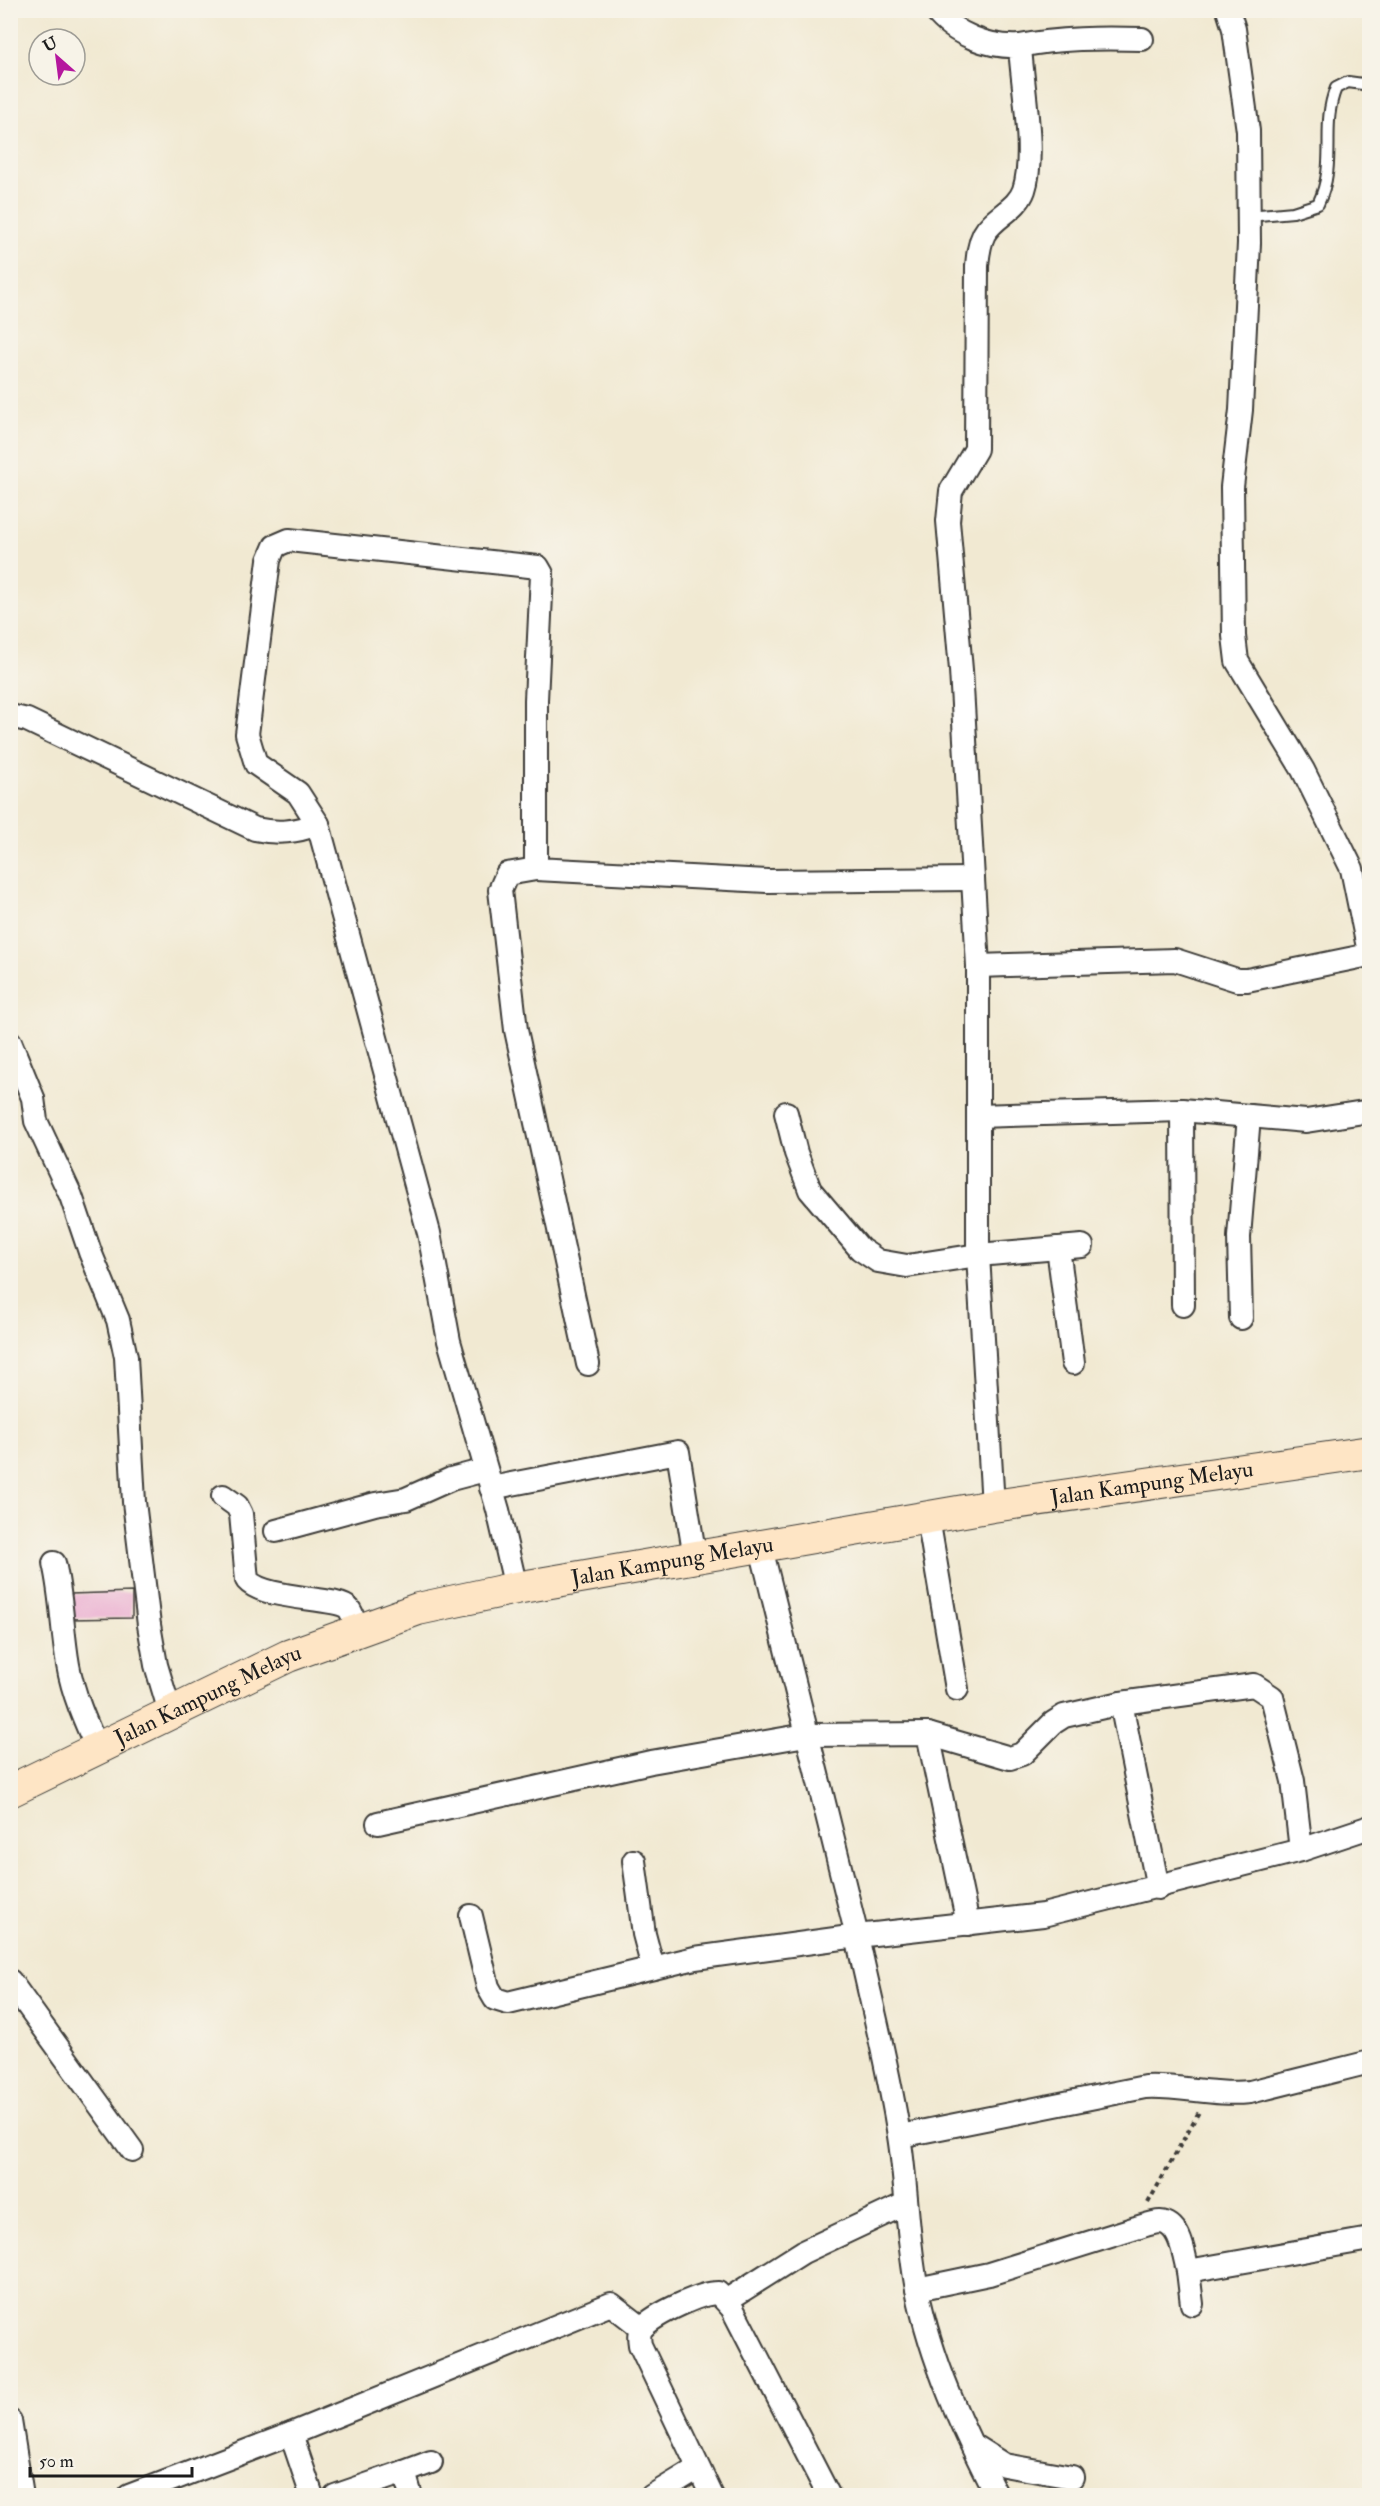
<svg xmlns="http://www.w3.org/2000/svg" width="1380" height="2506" viewBox="0 0 1380 2506" font-family="'IM FELL Double Pica',serif">
	<rect width="100%" height="100%" fill="#f7f3e8"/>
	<filter id="ink" filterUnits="userSpaceOnUse"><feTurbulence type="fractalNoise" baseFrequency=".0167" numOctaves="2"/><feDisplacementMap in="SourceGraphic" scale="12" xChannelSelector="R" yChannelSelector="G"/><feConvolveMatrix kernelMatrix="1 2 1 2 8 2 1 2 1" color-interpolation-filters="sRGB"/></filter>
	<filter id="wash" filterUnits="userSpaceOnUse"><feTurbulence type="fractalNoise" baseFrequency=".008" numOctaves="4" result="noise"/><feDisplacementMap in="SourceGraphic" scale="24" xChannelSelector="R" yChannelSelector="G"/><feGaussianBlur stdDeviation="1.35" result="paint"/><feColorMatrix in="noise" values="0 0 0 0 0 0 0 0 0 0 0 0 0 0 0 0 0 1.4 0 .05"/><feComposite in="paint" operator="in"/></filter>
	<g filter="url(#wash)">
		<rect width="100%" height="100%" fill="#f1e9d2"/>
		<g id="blocks">
			<path fill="#eaabd0" d="M 132,1592 L 132,1618 L 70,1619 L 70,1594 Z"/>
		</g>
	</g>
	<g filter="url(#ink)">
		<use href="#blocks" fill-opacity="0" stroke="#3c3b37" stroke-width="1.5"/>
		<g fill="none" stroke-linecap="round" stroke-linejoin="round">
			<g stroke="#3c3b37" stroke-width="14">
				<path id="service" d="M 1248,216 L 1293,212 L 1318,204 C 1338,162 1320,127 1336,88 L 1348,82 L 1370,85"/>
			</g>
			<g stroke="#3c3b37" stroke-width="26">
				<g id="minor">
					<path d="M 935,10 C 954,35 990,48 1020,46 C 1022,85 1036,154 1024,190 C 1017,210 994,216 984,234 C 979,244 978,255 977,266 L 976,449 L 951,491 L 948,521 L 961,670 L 978,966 L 978,1255 L 993,1506"/>
					<path d="M 1228,10 L 1234,29 L 1248,131 L 1249,243 L 1241,410 L 1232,487 L 1234,636 L 1237,661 L 1303,770 L 1352,869 L 1370,957"/>
					<path d="M 1020,46 C 1060,38 1100,38 1142,39"/>
					<path d="M 10,716 L 27,720 L 255,829 C 278,834 296,832 318,824"/>
					<path d="M 536,869 L 507,874 L 500,890 L 516,1030 L 588,1364"/>
					<path d="M 978,966 L 1175,960 L 1237,980 L 1247,980 L 1369,955"/>
					<path d="M 10,1042 L 33,1098 L 36,1121 L 71,1196 L 90,1252 L 118,1320 L 126,1357 L 134,1502 L 149,1625 L 156,1665 L 170,1712"/>
					<path d="M 1182,1110 L 1183,1305"/>
					<path d="M 786,1113 L 796,1153 L 810,1190 L 860,1249 L 878,1261 L 907,1266 L 978,1255 L 1082,1246"/>
					<path d="M 978,1116 L 1182,1110 L 1306,1121 L 1370,1111"/>
					<path d="M 1058,1248 L 1073,1363"/>
					<path d="M 1241,1318 L 1239,1237 L 1249,1116"/>
					<path d="M 491,1488 L 678,1452 L 695,1558"/>
					<path d="M 223,1496 L 237,1506 L 241,1514 L 247,1580 C 265,1601 338,1596 349,1609 C 353,1614 355,1624 358,1630"/>
					<path d="M 928,1518 L 957,1689"/>
					<path d="M 276,1531 L 375,1504 L 406,1499 L 451,1479 L 485,1470"/>
					<path d="M 761,1548 L 857,1936 L 1043,1915 L 1301,1850 L 1370,1827"/>
					<path d="M 54,1563 C 62,1597 62,1631 68,1665 C 73,1694 85,1721 97,1748"/>
					<path d="M 516,1588 L 498,1510 L 449,1341 L 429,1233 L 318,824 L 298,793 L 256,764 L 247,734 L 269,560 L 275,546 L 289,540 L 538,567 L 542,574 L 536,700 L 536,869 L 767,881 L 973,879"/>
					<path d="M 1121,1703 L 1158,1888"/>
					<path d="M 928,1734 L 968,1924"/>
					<path d="M 378,1823 L 651,1762 L 806,1735 L 928,1734 L 1010,1758 L 1022,1754 L 1053,1723 L 1064,1716 L 1121,1703 L 1254,1685 L 1272,1697 L 1293,1781 L 1301,1850"/>
					<path d="M 634,1861 L 644,1934 L 653,1968"/>
					<path d="M 471,1916 L 488,1987 L 495,1999 L 508,2003 L 695,1958 L 857,1936 C 871,2002 889,2069 899,2136 C 907,2186 907,2238 917,2289 C 931,2361 963,2430 997,2496"/>
					<path d="M 10,1981 L 132,2150"/>
					<path d="M 900,2136 L 1145,2087 C 1180,2085 1215,2096 1250,2092 L 1370,2062"/>
					<path d="M 1188,2271 L 1192,2304"/>
					<path d="M 917,2289 L 989,2274 L 1136,2228 C 1143,2226 1153,2222 1160,2222 C 1181,2223 1184,2256 1188,2271 L 1370,2239"/>
					<path d="M 727,2300 L 803,2252 L 905,2204"/>
					<path d="M 10,2421 L 22,2496"/>
					<path d="M 291,2434 L 312,2496"/>
					<path d="M 974,2446 L 1004,2465 L 1072,2477"/>
					<path d="M 404,2472 L 431,2462"/>
					<path d="M 129,2496 L 291,2434 L 611,2304 L 642,2328"/>
					<path d="M 335,2496 L 404,2472 L 411,2496"/>
					<path d="M 652,2496 L 698,2468"/>
					<path d="M 712,2496 L 640,2345 C 639,2338 638,2332 643,2327 C 656,2314 700,2293 718,2293 L 732,2308 L 829,2496"/>
				</g>
			</g>
			<g stroke="#3c3b37" stroke-width="34">
				<g id="secondary">
					<path id="s1" d="M 10,1791 L 288,1656 L 418,1609 L 516,1588 L 993,1506 L 1370,1452"/>
				</g>
			</g>
			<path stroke="#3c3b37" stroke-width="4" stroke-dasharray="4.5 4.5" stroke-linecap="butt" d="M 1148,2203 L 1200,2110"/>
			<use href="#service" stroke="#fff" stroke-width="10"/>
			<use href="#minor" stroke="#fff" stroke-width="22"/>
			<use href="#secondary" stroke="#fee5c5" stroke-width="32"/>
		</g>
	</g>
	<g text-anchor="middle" dominant-baseline="central" stroke-width="5" stroke-linejoin="round" paint-order="stroke">
		<g font-size="22" fill="#1c1c1c" stroke="#f7f3e8">
			<text stroke="none"><textPath href="#s1" startOffset="1192">Jalan Kampung Melayu</textPath></text>
			<text stroke="none"><textPath href="#s1" startOffset="706">Jalan Kampung Melayu</textPath></text>
			<text stroke="none"><textPath href="#s1" startOffset="220">Jalan Kampung Melayu</textPath></text>
		</g>
	</g>
	<rect width="1380" height="2506" fill="none" stroke="#f7f3e8" stroke-width="36"/>
	<g transform="translate(57 57) rotate(332)"><circle r="28" fill="#f7f3e8" stroke="#9f9d96" stroke-width="1.5"/>
	<path d="M0-4.5L10 22L0 15L-10 22Z" fill="#b5179e"/>
	<text y="-9" font-size="16" font-weight="bold" text-anchor="middle" fill="#1c1c1c">U</text>
	</g>
	<path d="M30 2467v9h162v-9" fill="none" stroke="#1c1c1c" stroke-width="3"/>
	<text x="39" y="2467" font-size="18" fill="#1c1c1c" stroke="#f7f3e8" stroke-width="4.5" paint-order="stroke">50 m</text>
</svg>
